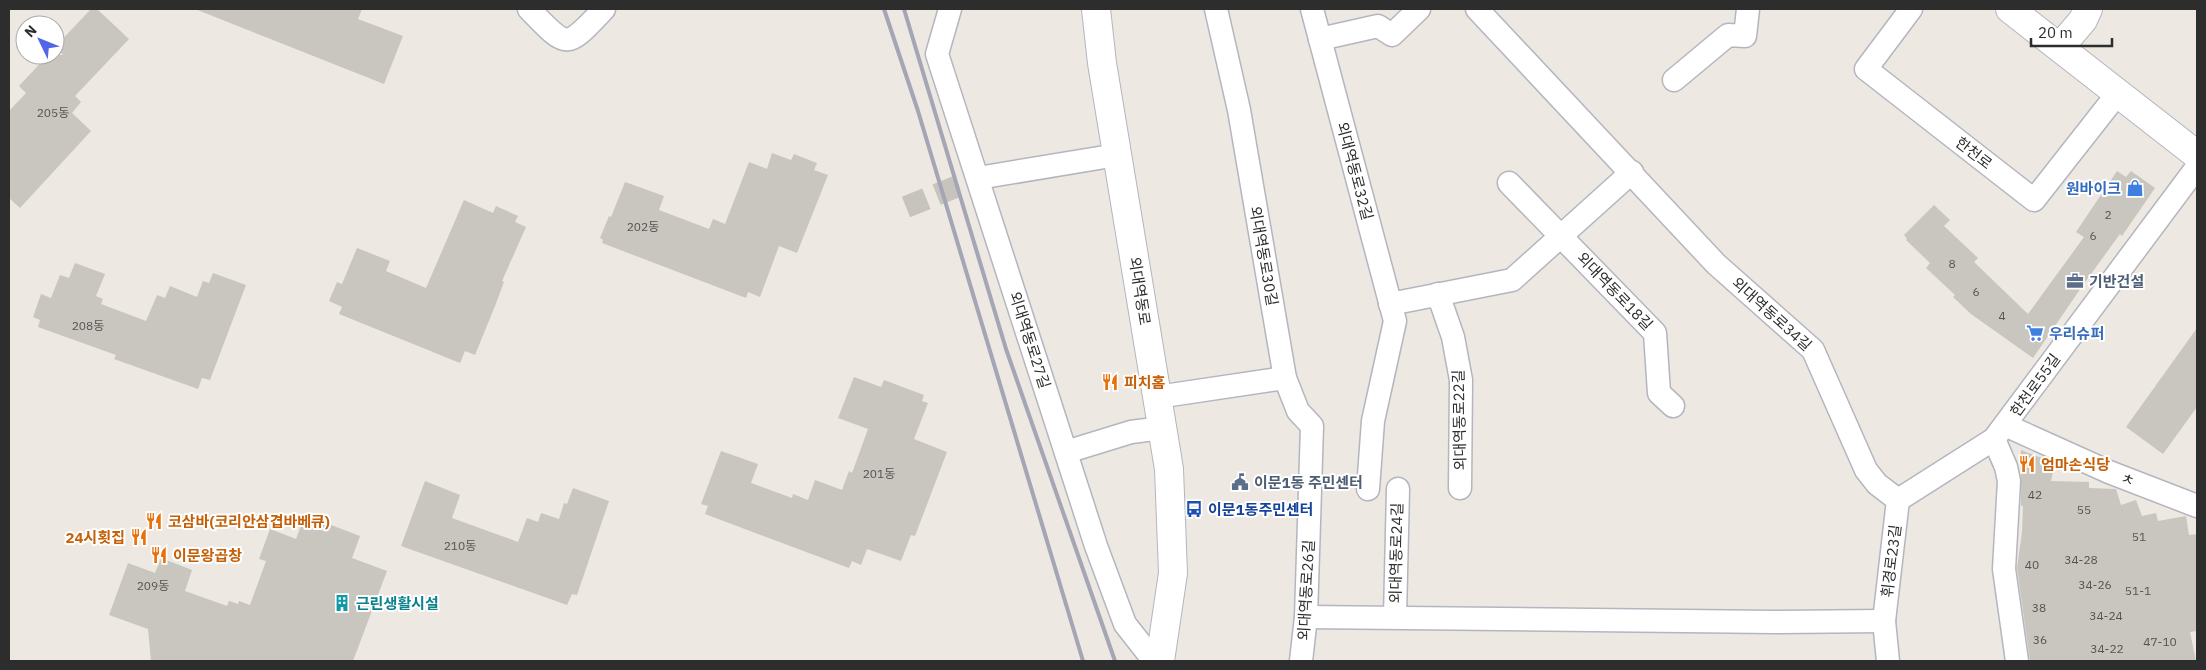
<svg xmlns="http://www.w3.org/2000/svg" width="2206" height="670" viewBox="0 0 2206 670" font-family="'IBM Plex Sans','Noto Sans KR',sans-serif">
	<rect width="100%" height="100%" fill="#ede8e1"/>
	<g fill="#c9c6bf">
		<path d="M 91,9 L 97,9 L 129,39 L 75,96 L 81,102 L 72,113 L 91,131 L 20,208 L 9,198 L 9,111 L 26,93 L 19,86 L 48,55 L 63,55 L 55,47 Z"/>
		<path d="M 195,9 L 362,9 L 358,19 L 403,36 L 384,84 Z"/>
		<path d="M 772,153 L 791,160 L 794,154 L 817,163 L 814,170 L 828,175 L 797,253 L 779,246 L 760,297 L 748,292 L 746,298 L 602,243 L 603,240 L 600,238 L 609,216 L 611,217 L 625,182 L 664,196 L 659,210 L 709,229 L 713,219 L 725,224 L 749,162 L 767,169 Z"/>
		<path d="M 2117,171 L 2126,177 L 2131,171 L 2155,188 L 2122,236 L 2120,234 L 2083,285 L 2033,358 L 1971,314 L 1953,297 L 1955,295 L 1926,268 L 1930,263 L 1906,240 L 1907,239 L 1904,235 L 1934,205 L 1950,220 L 1944,226 L 1978,258 L 1974,262 L 2028,314 L 2084,237 L 2076,232 Z"/>
		<path d="M 464,200 L 493,213 L 496,206 L 518,216 L 515,222 L 526,227 L 502,281 L 504,282 L 495,306 L 475,355 L 465,351 L 460,363 L 339,314 L 342,307 L 329,301 L 337,282 L 342,284 L 357,248 L 390,261 L 386,271 L 426,288 Z"/>
		<path d="M 75,263 L 105,274 L 96,296 L 103,299 L 101,304 L 146,321 L 157,295 L 165,298 L 170,286 L 197,297 L 203,281 L 209,283 L 213,273 L 246,285 L 210,380 L 202,378 L 198,389 L 114,359 L 116,355 L 38,327 L 40,320 L 33,317 L 41,294 L 51,298 L 60,275 L 69,278 Z"/>
		<path d="M 2197,328 L 2197,407 L 2163,454 L 2126,427 Z"/>
		<path d="M 854,377 L 881,387 L 884,380 L 924,395 L 922,401 L 928,403 L 914,439 L 947,452 L 915,536 L 911,535 L 901,561 L 867,549 L 861,565 L 852,561 L 849,568 L 705,514 L 708,506 L 701,504 L 721,451 L 758,464 L 751,483 L 792,498 L 793,494 L 808,500 L 815,480 L 842,490 L 849,471 L 852,473 L 868,429 L 838,418 Z"/>
		<path d="M 2021,450 L 2055,463 L 2051,481 L 2089,482 L 2089,488 L 2116,489 L 2121,505 L 2136,500 L 2142,516 L 2156,513 L 2158,521 L 2186,516 L 2189,535 L 2197,534 L 2197,631 L 2190,632 L 2196,661 L 2030,661 L 2017,568 L 2022,532 L 2023,506 L 2021,506 Z"/>
		<path d="M 425,481 L 460,495 L 452,518 L 518,542 L 527,518 L 538,522 L 541,513 L 559,519 L 564,503 L 567,504 L 573,488 L 609,501 L 577,595 L 572,594 L 567,605 L 401,546 Z"/>
		<path d="M 305,515 L 360,536 L 352,558 L 387,571 L 353,661 L 151,661 L 148,629 L 109,615 L 128,563 L 155,573 L 161,558 L 192,570 L 185,591 L 227,606 L 229,601 L 238,604 L 239,601 L 250,605 L 266,561 L 259,559 L 270,529 L 296,539 Z"/>
	</g>
	<g fill="none" stroke-linecap="round" stroke-linejoin="round">
		<path stroke="#c7c3bd" stroke-width="22" stroke-dasharray="22 11" stroke-linecap="butt" d="M 906,207 L 978,178"/>
		<g stroke="#b4b6bf" stroke-width="25">
			<g id="minor">
				<path d="M 529,9 C 568,49 565,50 604,9"/>
				<path d="M 950,9 L 937,54 L 1096,546 L 1125,624 L 1154,661"/>
				<path d="M 1216,9 L 1239,110 L 1285,378 L 1298,411 L 1312,426 L 1306,617 L 1301,661"/>
				<path d="M 1312,9 L 1395,321 L 1373,421 L 1368,489"/>
				<path d="M 1477,9 L 1716,264 L 1813,350 L 1866,470 L 1877,484 L 1898,500"/>
				<path d="M 1911,9 L 1866,69 L 2034,200 L 2118,93"/>
				<path d="M 1320,39 L 1378,26 L 1392,35 L 1419,9"/>
				<path d="M 1674,80 L 1728,35 L 1745,36 L 1748,9"/>
				<path d="M 978,178 L 1117,155"/>
				<path d="M 1509,183 L 1655,333 L 1659,393 L 1673,406"/>
				<path d="M 1438,294 L 1453,337 L 1461,380 L 1460,488"/>
				<path d="M 1390,304 L 1512,280 L 1632,172"/>
				<path d="M 1157,397 L 1285,378"/>
				<path d="M 2005,425 L 2109,472 L 2197,506"/>
				<path d="M 1994,439 L 2006,467 L 2009,481 L 2004,569 L 2017,661"/>
				<path d="M 1066,452 L 1131,432 L 1162,428"/>
				<path d="M 1898,500 L 1994,439 L 2197,167"/>
				<path d="M 1306,617 L 1774,622 L 1884,621"/>
				<path d="M 1395,617 L 1398,489"/>
				<path d="M 1888,661 L 1884,621 L 1898,500"/>
			</g>
		</g>
		<g stroke="#b4b6bf" stroke-width="30">
			<path id="tertiary" d="M 1096,9 L 1102,63 L 1169,469 L 1173,573 L 1160,661"/>
		</g>
		<g stroke="#b4b6bf" stroke-width="30">
			<g id="secondary">
				<path d="M 2010,9 L 2197,155"/>
				<path d="M 2060,47 L 2083,20 L 2088,9"/>
			</g>
		</g>
		<use href="#minor" stroke="#fff" stroke-width="22"/>
		<use href="#tertiary" stroke="#fff" stroke-width="28"/>
		<use href="#secondary" stroke="#fff" stroke-width="28"/>
		<g stroke="#a4a5b5" stroke-width="4">
			<path d="M 884,9 L 918,111 L 1083,661"/>
			<path d="M 904,9 L 1006,349 L 1115,661"/>
		</g>
	</g>
	<defs>
		<g id="shop-bare" transform="scale(1.35)"><path d="M-5-2.5h2.3a2.7 3.5 0 0 1 5.4 0H5L5.5 6h-11ZM-1.5-2.5h3a1.5 2.3 0 0 0-3 0Z" fill="#3f7fe0" stroke="#fff" stroke-width="2.5" paint-order="stroke"/></g>
		<g id="office-bare" transform="scale(1.35)"><path d="M-6-3h4V-5.5h4V-3h4V5H-6ZM-1-4.5V-3h2v-1.5ZM-6 0V1H6V0Z" fill="#5c6f8a" stroke="#fff" stroke-width="2.5" paint-order="stroke"/></g>
		<g id="supermarket-bare" transform="scale(1.35)"><path d="M-6-5.5h2.5l.6 2H6L4.5 2H-2.5L-4.4-4H-6ZM-1.5 3.2a1.3 1.3 0 1 0 .1 0ZM3 3.2a1.3 1.3 0 1 0 .1 0Z" fill="#3f7fe0" stroke="#fff" stroke-width="2.5" paint-order="stroke"/></g>
		<g id="restaurant-bare" transform="scale(1.35)"><path d="M-5-6h1v4h1v-4h1v4h1v-4h1v5L-1.5 .5V6h-2V.5L-5-1ZM5-6V6H3V1.5H1.5Q1.5-4 5-6Z" fill="#e8710a" stroke="#fff" stroke-width="2.5" paint-order="stroke"/></g>
		<g id="civic-bare" transform="scale(1.35)"><path d="M-.6-6.5H3V-4.5H.6V-3L4-1V1h2V6H-6V1h2V-1L-.6-3ZM-1.2 2.5V6h2.4V2.5Z" fill="#5c6f8a" stroke="#fff" stroke-width="2.5" paint-order="stroke"/></g>
		<g id="bus-bare" transform="scale(1.35)"><path d="M-5-6H5V4H4V6H2V4H-2V6H-4V4H-5ZM-3.5-4V0h7V-4ZM-3.5 1.2v1.5H-2V1.2ZM2 1.2v1.5H3.5V1.2Z" fill="#1a4fb4" stroke="#fff" stroke-width="2.5" paint-order="stroke"/></g>
		<g id="building-bare" transform="scale(1.35)"><path d="M-4-6H4V6H1V3H-1V6H-4ZM-2.5-4.3h1.7v1.8h-1.7ZM.8-4.3h1.7v1.8H.8ZM-2.5-1h1.7V.8h-1.7ZM.8-1h1.7V.8H.8Z" fill="#0f9aa8" stroke="#fff" stroke-width="2.5" paint-order="stroke"/></g>
	</defs>
	<g fill-rule="evenodd">
		<use href="#shop-bare" x="2135" y="188"/>
		<use href="#office-bare" x="2075" y="281"/>
		<use href="#supermarket-bare" x="2035" y="333"/>
		<use href="#restaurant-bare" x="1110" y="382"/>
		<use href="#restaurant-bare" x="2027" y="464"/>
		<use href="#civic-bare" x="1240" y="482"/>
		<use href="#bus-bare" x="1194" y="509"/>
		<use href="#restaurant-bare" x="154" y="521"/>
		<use href="#restaurant-bare" x="139" y="537"/>
		<use href="#restaurant-bare" x="159" y="555"/>
		<use href="#building-bare" x="342" y="603"/>
	</g>
	<g text-anchor="middle" dominant-baseline="central" stroke-width="4" stroke-linejoin="round" paint-order="stroke">
		<g font-size="12" fill="#545352">
			<text x="53" y="112">205동</text>
			<text x="2108" y="214">2</text>
			<text x="643" y="226">202동</text>
			<text x="2093" y="235">6</text>
			<text x="1952" y="263">8</text>
			<text x="1976" y="291">6</text>
			<text x="2002" y="315">4</text>
			<text x="88" y="325">208동</text>
			<text x="879" y="473">201동</text>
			<text x="2035" y="494">42</text>
			<text x="2084" y="509">55</text>
			<text x="2139" y="536">51</text>
			<text x="460" y="545">210동</text>
			<text x="2081" y="559">34-28</text>
			<text x="2032" y="564">40</text>
			<text x="2095" y="584">34-26</text>
			<text x="153" y="585">209동</text>
			<text x="2138" y="590">51-1</text>
			<text x="2039" y="607">38</text>
			<text x="2106" y="615">34-24</text>
			<text x="2040" y="639">36</text>
			<text x="2160" y="641">47-10</text>
			<text x="2107" y="648">34-22</text>
		</g>
		<g font-size="15" fill="#2d2d2d" stroke="#fff">
			<text transform="translate(1974 153) rotate(38)">한천로</text>
			<text transform="translate(1355 171) rotate(75)">외대역동로32길</text>
			<text transform="translate(1264 256) rotate(80)">외대역동로30길</text>
			<text transform="translate(1140 291) rotate(81)">외대역동로</text>
			<text transform="translate(1615 291) rotate(46)">외대역동로18길</text>
			<text transform="translate(1772 314) rotate(42)">외대역동로34길</text>
			<text transform="translate(1030 340) rotate(72)">외대역동로27길</text>
			<text transform="translate(2035 385) rotate(-54)">한천로55길</text>
			<text transform="translate(1459 420) rotate(-91)">외대역동로22길</text>
			<text transform="translate(2128 479) rotate(21)">ㅊ</text>
			<text transform="translate(1396 553) rotate(-89)">외대역동로24길</text>
			<text transform="translate(1891 561) rotate(-83)">휘경로23길</text>
			<text transform="translate(1306 590) rotate(-87)">외대역동로26길</text>
		</g>
		<g font-size="15" font-weight="bold" fill="#366cbe" stroke="#fff" text-anchor="end">
			<text x="2121" y="188">원바이크</text>
			<text x="2049" y="333" text-anchor="start">우리슈퍼</text>
		</g>
		<g font-size="15" font-weight="bold" fill="#4e5e75" stroke="#fff" text-anchor="start">
			<text x="2089" y="281">기반건설</text>
			<text x="1254" y="482">이문1동 주민센터</text>
		</g>
		<g font-size="15" font-weight="bold" fill="#c56008" stroke="#fff" text-anchor="start">
			<text x="1124" y="382">피치홈</text>
			<text x="2041" y="464">엄마손식당</text>
			<text x="168" y="521">코삼바(코리안삼겹바베큐)</text>
			<text x="125" y="537" text-anchor="end">24시횟집</text>
			<text x="173" y="555">이문왕곱창</text>
		</g>
		<g font-size="15" font-weight="bold" fill="#164399" stroke="#fff" text-anchor="start">
			<text x="1208" y="509">이문1동주민센터</text>
		</g>
		<g font-size="15" font-weight="bold" fill="#0d838f" stroke="#fff" text-anchor="start">
			<text x="356" y="603">근린생활시설</text>
		</g>
	</g>
	<rect width="2206" height="670" fill="none" stroke="#2d2d2d" stroke-width="20"/>
	<g transform="translate(40 40) rotate(313)"><circle r="24" fill="#ffffff" stroke="#ababab"/>
	<path d="M0-4L9 19L0 12L-9 19Z" fill="#5266e8"/>
	<text y="-8" font-size="14" font-weight="bold" text-anchor="middle" fill="#2d2d2d">N</text>
	</g>
	<path d="M2031 38v8h81v-8" fill="none" stroke="#2d2d2d" stroke-width="2.5"/>
	<text x="2038" y="38" font-size="15" fill="#2d2d2d" stroke="#ffffff" stroke-width="4" paint-order="stroke">20 m</text>
</svg>
